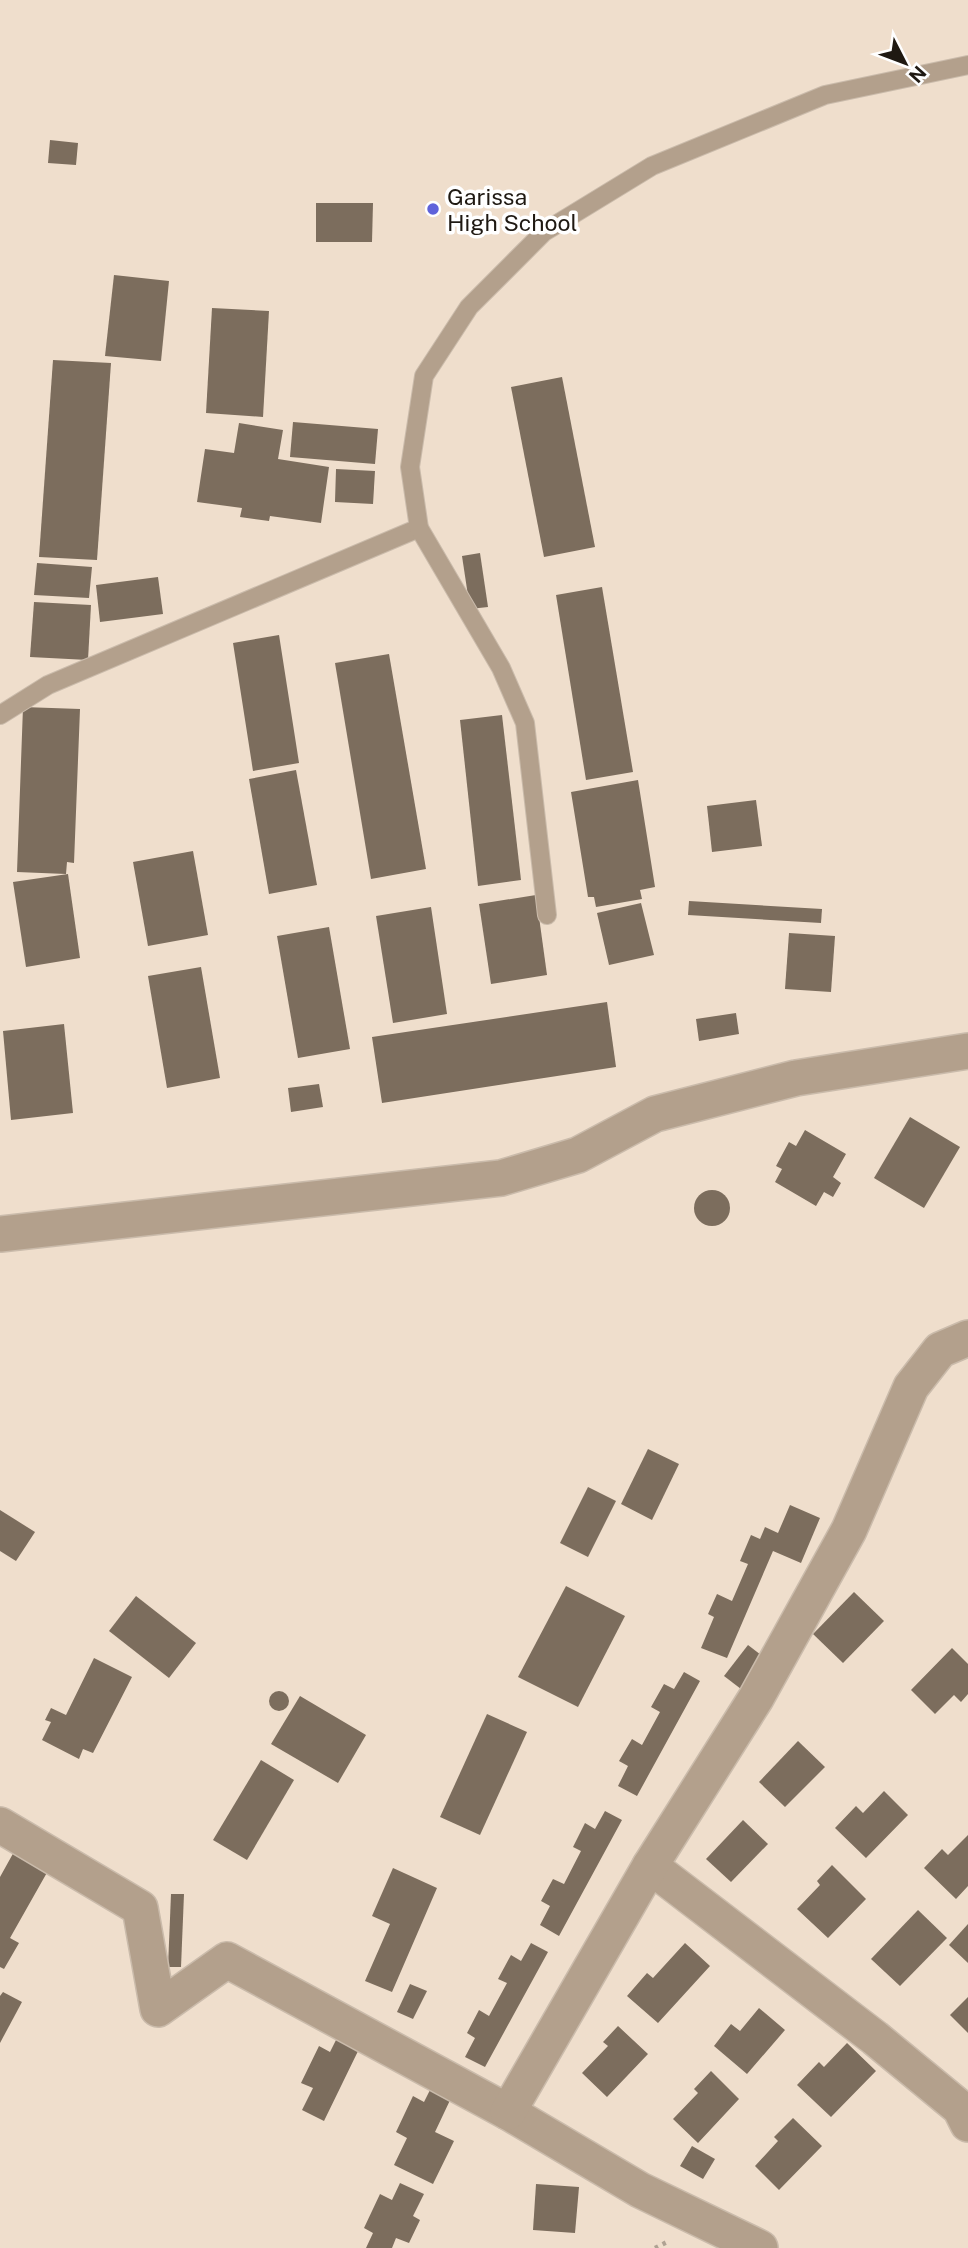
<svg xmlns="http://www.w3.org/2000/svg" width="968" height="2248" viewBox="0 0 968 2248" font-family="'Public Sans',sans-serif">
	<rect width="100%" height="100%" fill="#efdecc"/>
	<g fill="#7c6d5d">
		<path d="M 50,140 L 78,143 L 76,165 L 48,163 Z"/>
		<path d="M 316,203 L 373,203 L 372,242 L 316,242 Z"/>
		<path d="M 114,275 L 169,281 L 161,361 L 105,356 Z"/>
		<path d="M 212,308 L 269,311 L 263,417 L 206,413 Z"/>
		<path d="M 53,360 L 111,363 L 97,560 L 39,557 Z"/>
		<path d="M 562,377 L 595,547 L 544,557 L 511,387 Z"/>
		<path d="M 293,422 L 378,429 L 375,464 L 290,457 Z"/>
		<path d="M 239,423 L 283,430 L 278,459 L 329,467 L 321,523 L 270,516 L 269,521 L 240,517 L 242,508 L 197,502 L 205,449 L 234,453 Z"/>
		<path d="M 336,469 L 375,471 L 373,504 L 335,502 Z"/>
		<path d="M 480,553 L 488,607 L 470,609 L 462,556 Z"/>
		<path d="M 37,563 L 92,567 L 89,598 L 34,595 Z"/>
		<path d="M 158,577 L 163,614 L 100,622 L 96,585 Z"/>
		<path d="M 602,587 L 633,772 L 586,780 L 556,595 Z"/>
		<path d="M 34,602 L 91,605 L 88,660 L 30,657 Z"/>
		<path d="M 279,635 L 299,763 L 253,771 L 233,643 Z"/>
		<path d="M 389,654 L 426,869 L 371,879 L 335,663 Z"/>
		<path d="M 23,707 L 80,709 L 74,863 L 67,862 L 66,874 L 17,872 Z"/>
		<path d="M 502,715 L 521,880 L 478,886 L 460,720 Z"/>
		<path d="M 296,770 L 317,885 L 269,894 L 249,779 Z"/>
		<path d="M 638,780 L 655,887 L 640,890 L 642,899 L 596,907 L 594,897 L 588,897 L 571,792 Z"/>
		<path d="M 756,800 L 762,846 L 712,852 L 707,806 Z"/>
		<path d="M 193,851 L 208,935 L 148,946 L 133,862 Z"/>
		<path d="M 68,874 L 80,958 L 26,967 L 13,882 Z"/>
		<path d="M 536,895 L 547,975 L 491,984 L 479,904 Z"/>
		<path d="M 689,901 L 822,909 L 821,923 L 688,915 Z"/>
		<path d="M 641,903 L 654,955 L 609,965 L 597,913 Z"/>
		<path d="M 431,907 L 447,1014 L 393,1023 L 376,916 Z"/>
		<path d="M 329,927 L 350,1049 L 298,1058 L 277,936 Z"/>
		<path d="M 789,933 L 835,936 L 831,992 L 785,989 Z"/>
		<path d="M 201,967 L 220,1078 L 167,1088 L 148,976 Z"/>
		<path d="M 607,1002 L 616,1067 L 382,1103 L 372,1037 Z"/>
		<path d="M 736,1013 L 739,1034 L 699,1041 L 696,1019 Z"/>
		<path d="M 64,1024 L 73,1113 L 11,1120 L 3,1031 Z"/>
		<path d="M 319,1084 L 323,1107 L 291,1112 L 288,1088 Z"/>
		<path d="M 910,1117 L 960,1147 L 924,1208 L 874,1178 Z"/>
		<path d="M 805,1130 L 846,1154 L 833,1177 L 841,1183 L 833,1197 L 824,1192 L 816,1206 L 775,1182 L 782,1169 L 776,1166 L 789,1142 L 796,1146 Z"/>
		<circle cx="712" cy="1208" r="18"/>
		<path d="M 648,1449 L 679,1464 L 652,1520 L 621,1504 Z"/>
		<path d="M 588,1487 L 616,1501 L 588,1557 L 560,1543 Z"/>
		<path d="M 790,1505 L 820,1518 L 801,1563 L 773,1551 L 727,1658 L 701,1648 L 714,1617 L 708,1614 L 717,1594 L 732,1601 L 748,1564 L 740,1561 L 751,1535 L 760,1539 L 765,1527 L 778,1533 Z"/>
		<path d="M 0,1510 L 35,1532 L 16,1561 L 0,1551 Z"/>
		<path d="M 566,1586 L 625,1616 L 578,1707 L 518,1677 Z"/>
		<path d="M 854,1592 L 884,1621 L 843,1663 L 813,1634 Z"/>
		<path d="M 136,1596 L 196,1643 L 169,1678 L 109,1631 Z"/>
		<path d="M 748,1645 L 765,1658 L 741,1689 L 724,1676 Z"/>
		<path d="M 952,1648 L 968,1664 L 968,1694 L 961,1702 L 954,1695 L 935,1714 L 911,1690 Z"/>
		<path d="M 94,1658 L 132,1677 L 93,1753 L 83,1749 L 79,1759 L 42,1740 L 51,1722 L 45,1720 L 51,1708 L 66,1715 Z"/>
		<path d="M 684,1672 L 700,1681 L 637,1796 L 618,1786 L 628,1766 L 619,1761 L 632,1739 L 642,1745 L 660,1712 L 651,1707 L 664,1684 L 674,1689 Z"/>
		<circle cx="279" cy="1701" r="10"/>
		<path d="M 300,1696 L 366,1735 L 338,1783 L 271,1744 Z"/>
		<path d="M 487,1714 L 527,1732 L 480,1835 L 440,1817 Z"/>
		<path d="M 798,1741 L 825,1767 L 785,1807 L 759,1782 Z"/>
		<path d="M 261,1760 L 294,1780 L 247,1860 L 213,1840 Z"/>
		<path d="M 884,1791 L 908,1815 L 866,1858 L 835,1828 L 856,1806 L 863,1813 Z"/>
		<path d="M 605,1811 L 622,1820 L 559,1936 L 540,1925 L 550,1906 L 541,1901 L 553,1879 L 564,1884 L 581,1851 L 573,1847 L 585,1823 L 595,1829 Z"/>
		<path d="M 743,1820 L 768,1844 L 731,1882 L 706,1859 Z"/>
		<path d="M 968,1835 L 968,1886 L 956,1899 L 924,1868 L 942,1849 L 948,1855 Z"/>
		<path d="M 15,1850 L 49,1869 L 10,1938 L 19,1943 L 4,1969 L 0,1967 L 0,1877 Z"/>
		<path d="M 832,1865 L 866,1899 L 828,1938 L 797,1909 L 820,1885 L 817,1881 Z"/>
		<path d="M 393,1868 L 437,1888 L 392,1992 L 365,1981 L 390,1924 L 372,1916 Z"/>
		<path d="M 171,1894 L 184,1894 L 181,1967 L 168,1967 Z"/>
		<path d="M 918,1910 L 947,1938 L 900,1986 L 871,1959 Z"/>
		<path d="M 968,1924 L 968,1963 L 949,1945 Z"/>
		<path d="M 531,1943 L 548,1952 L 485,2067 L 465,2057 L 475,2038 L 467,2033 L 479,2010 L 489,2016 L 507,1983 L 498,1979 L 511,1955 L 521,1961 Z"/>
		<path d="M 685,1943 L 710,1966 L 658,2023 L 627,1996 L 647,1973 L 653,1978 Z"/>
		<path d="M 410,1984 L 427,1991 L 413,2019 L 397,2012 Z"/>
		<path d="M 3,1992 L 22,2002 L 0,2043 L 0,1996 Z"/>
		<path d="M 968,1997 L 968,2033 L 950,2015 Z"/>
		<path d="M 759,2008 L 785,2030 L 747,2074 L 714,2046 L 731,2024 L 740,2031 Z"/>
		<path d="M 618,2026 L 648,2054 L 607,2097 L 582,2073 L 608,2046 L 603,2042 Z"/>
		<path d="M 338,2036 L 360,2047 L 324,2121 L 302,2110 L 313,2088 L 301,2083 L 319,2046 L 330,2052 Z"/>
		<path d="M 847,2043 L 876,2071 L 831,2117 L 797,2085 L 819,2062 L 824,2067 Z"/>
		<path d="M 711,2071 L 739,2099 L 698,2143 L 673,2119 L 698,2093 L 694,2089 Z"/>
		<path d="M 432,2086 L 452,2096 L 435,2132 L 454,2141 L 433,2184 L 394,2165 L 407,2138 L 396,2132 L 413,2096 L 424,2102 Z"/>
		<path d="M 793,2118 L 822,2146 L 779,2190 L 755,2166 L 778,2141 L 774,2137 Z"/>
		<path d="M 692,2146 L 715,2159 L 703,2179 L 680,2166 Z"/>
		<path d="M 400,2183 L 424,2194 L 413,2216 L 420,2220 L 409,2243 L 396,2238 L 392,2248 L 366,2248 L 373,2233 L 364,2228 L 380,2194 L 392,2200 Z"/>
		<path d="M 536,2184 L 579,2187 L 575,2233 L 533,2230 Z"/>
	</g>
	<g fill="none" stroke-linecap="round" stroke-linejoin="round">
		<g stroke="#cabbab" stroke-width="20">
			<g id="lane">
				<path d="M 0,715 L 48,685 L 419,528"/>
				<path d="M 547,915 L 525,723 L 501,668 L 419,528 L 410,467 L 424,376 L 469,307 L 544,232 L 652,166 L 825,95 L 968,65"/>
			</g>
		</g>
		<g stroke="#cabbab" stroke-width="38">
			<g id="street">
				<path d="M 0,1234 L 501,1178 L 578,1155 L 655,1114 L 796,1078 L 968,1051"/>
				<path d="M 0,1825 L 140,1908 L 158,2009 L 227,1960 L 508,2112 L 640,2190 L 760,2248"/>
				<path d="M 650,1866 L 875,2038 L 960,2108 L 968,2124"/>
				<path d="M 508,2112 L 650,1866 L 756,1698 L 849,1530 L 911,1387 L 940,1350 L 968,1338"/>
			</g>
		</g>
		<path stroke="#afa293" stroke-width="4.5" stroke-dasharray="3.5 5" stroke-linecap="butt" d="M 655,2248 L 667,2242"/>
		<use href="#lane" stroke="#b3a08c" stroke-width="18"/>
		<use href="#street" stroke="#b3a08c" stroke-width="35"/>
	</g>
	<circle fill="#5f62da" stroke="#fff" stroke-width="2.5" cx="433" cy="209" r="7"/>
	<g text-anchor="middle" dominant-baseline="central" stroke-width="7" stroke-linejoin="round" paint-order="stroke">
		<g font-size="23" fill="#1f1912" stroke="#fff" text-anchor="start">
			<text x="447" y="196">Garissa<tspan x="447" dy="26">High School</tspan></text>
		</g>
	</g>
	<g transform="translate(905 63) rotate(132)" stroke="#ffffff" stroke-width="5" paint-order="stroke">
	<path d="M0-5L12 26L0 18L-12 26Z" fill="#1f1912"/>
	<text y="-10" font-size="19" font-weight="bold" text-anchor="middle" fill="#1f1912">N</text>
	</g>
</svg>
